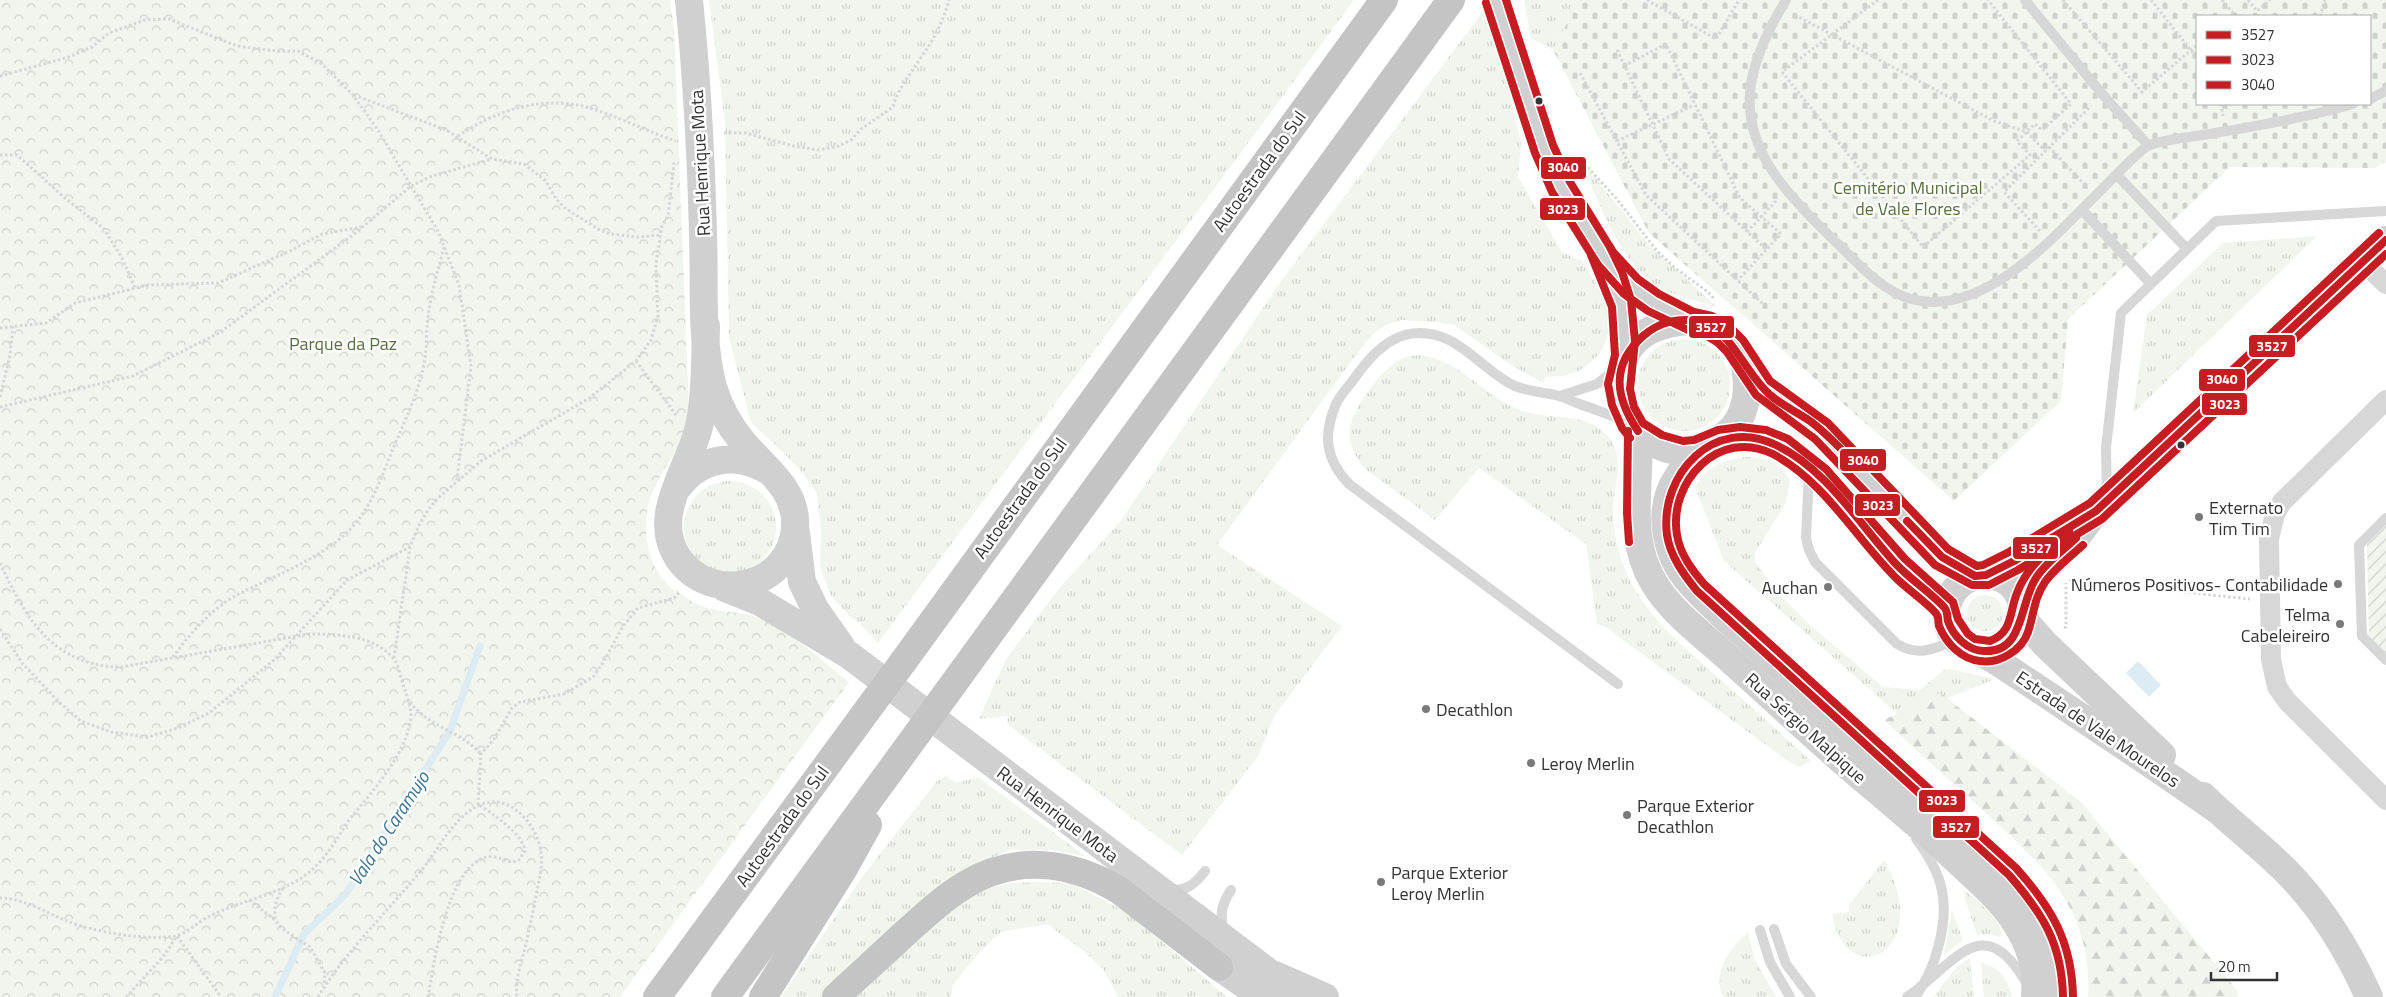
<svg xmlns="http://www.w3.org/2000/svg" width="2386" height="997" viewBox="0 0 2386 997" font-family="'Titillium Web',sans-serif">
	<defs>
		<pattern id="grass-tufts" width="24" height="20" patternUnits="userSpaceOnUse" patternTransform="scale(1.25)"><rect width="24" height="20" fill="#f1f5ed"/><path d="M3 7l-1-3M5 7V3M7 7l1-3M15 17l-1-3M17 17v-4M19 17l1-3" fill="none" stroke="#cfd2cc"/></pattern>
		<pattern id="forest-firs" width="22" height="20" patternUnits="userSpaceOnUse" patternTransform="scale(1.25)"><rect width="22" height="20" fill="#f1f5ed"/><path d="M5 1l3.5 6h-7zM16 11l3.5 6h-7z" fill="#cfd2cc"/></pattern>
		<pattern id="cemetery-stones" width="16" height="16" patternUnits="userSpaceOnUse" patternTransform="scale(1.25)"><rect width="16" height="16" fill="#f1f5ed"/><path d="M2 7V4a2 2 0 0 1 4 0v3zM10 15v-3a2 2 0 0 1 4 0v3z" fill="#cfd2cc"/></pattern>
		<pattern id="park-crowns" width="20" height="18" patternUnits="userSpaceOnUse" patternTransform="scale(1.25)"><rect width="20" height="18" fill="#f1f5ed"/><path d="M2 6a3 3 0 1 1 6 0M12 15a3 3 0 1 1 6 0" fill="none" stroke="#cfd2cc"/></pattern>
		<pattern id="garden-furrows" width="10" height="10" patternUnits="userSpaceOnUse" patternTransform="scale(1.25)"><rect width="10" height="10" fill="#f1f5ed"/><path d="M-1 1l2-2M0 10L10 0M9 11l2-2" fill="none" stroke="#cfd2cc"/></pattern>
	</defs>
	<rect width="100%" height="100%" fill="#fff"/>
	<g fill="url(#grass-tufts)">
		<path d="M 709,0 L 1354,0 L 878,643 L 858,622 L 851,618 L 830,594 L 820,566 L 821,530 L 817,493 L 798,467 L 751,422 L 729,338 L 725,122 Z"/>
		<path d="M 1524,0 L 1579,0 L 1553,50 L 1531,38 Z"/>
		<path d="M 1485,9 L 1505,72 L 1521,143 L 1518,177 L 1562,252 L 1582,261 L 1587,269 L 1603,297 L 1608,313 L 1609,329 L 1606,341 L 1600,353 L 1589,364 L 1577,372 L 1563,376 L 1545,377 L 1544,383 L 1511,365 L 1454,325 L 1436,322 L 1401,320 L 1388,324 L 1375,332 L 1358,352 L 1217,545 L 1342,626 L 1275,715 L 1258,756 L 1182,855 L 1007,724 L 1008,716 L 979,719 L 1006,659 L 1061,586 L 1120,522 L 1279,284 Z"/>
		<path d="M 1581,160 L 1650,246 L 1717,307 C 1701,302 1667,294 1655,285 C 1619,259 1597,200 1581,160 Z"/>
		<path d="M 2317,236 L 2133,413 L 2147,315 L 2223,243 Z"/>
		<circle cx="1684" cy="385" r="46"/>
		<path d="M 1418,355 C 1459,358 1483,396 1520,410 C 1548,421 1591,410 1611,440 C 1625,463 1613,487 1613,511 C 1613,524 1615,539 1619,552 C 1634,608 1680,643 1721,680 C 1751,707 1782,734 1811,761 L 1799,767 L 1788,761 L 1604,626 L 1597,624 L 1586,544 L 1479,468 L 1435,520 L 1364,468 C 1355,456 1348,444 1350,429 C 1352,410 1380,372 1396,362 C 1403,357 1410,356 1418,355 Z"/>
		<path d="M 1746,457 C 1766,457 1782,462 1790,482 L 1785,504 L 1755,553 L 1755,562 L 1781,596 L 1811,626 L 1883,687 L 1920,690 L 1944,670 L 1950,669 L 1995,679 L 1901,717 L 1724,561 L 1695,487 C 1706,468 1724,459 1746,457 Z"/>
		<circle cx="730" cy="527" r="46"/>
		<circle cx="1985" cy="613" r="18"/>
		<path d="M 947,776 L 956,783 L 978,777 L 1085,856 L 1050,850 L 1011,850 L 974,865 L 866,956 L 822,997 L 781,997 L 863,876 L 937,781 Z"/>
		<path d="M 1884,860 C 1937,953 1845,994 1832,914 L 1849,912 L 1849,905 Z"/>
		<path d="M 1071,883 L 1128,913 L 1227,997 L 1118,997 L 1103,969 L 1084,951 L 1047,924 L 1001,932 L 976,956 L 953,985 L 950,997 L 857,997 C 894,960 953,892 1006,884 C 1027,881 1050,883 1071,883 Z"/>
		<path d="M 1964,890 C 1977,901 2001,918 2002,936 L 1999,937 L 1990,934 L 1977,935 L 1965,899 Z"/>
		<path d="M 1952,910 L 1963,940 L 1944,955 Z"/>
		<path d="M 1748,932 L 1754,958 L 1776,997 L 1723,997 C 1712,970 1730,950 1748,932 Z"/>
		<path d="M 1970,958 L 1974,997 L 1934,997 C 1945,982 1953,967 1970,958 Z"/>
		<path d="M 1981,962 C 1999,968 2008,978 2012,997 L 1984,997 Z"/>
	</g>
	<path fill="url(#forest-firs)" d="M 1940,693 L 2081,802 L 2237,990 L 2238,997 L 2088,997 C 2093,905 2040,863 1979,807 C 1947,778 1915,749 1884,720 Z"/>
	<path fill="url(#cemetery-stones)" fill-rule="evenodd" d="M 1579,0 L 2386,0 L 2386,162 L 2375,168 L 2230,167 L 2068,319 L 2061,401 L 1954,501 L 1649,233 L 1553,50 ZM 2197,16 L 2370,16 L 2370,104 L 2197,104 Z"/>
	<path fill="url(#park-crowns)" d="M 0,0 L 670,0 L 674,29 L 689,410 C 687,450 653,473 647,511 C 643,539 650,568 671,588 C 674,591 678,590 681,593 C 690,601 698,606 711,609 C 730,613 748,612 766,621 C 796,636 823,662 849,682 L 620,997 L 0,997 Z"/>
	<path fill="url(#garden-furrows)" d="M 2386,525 L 2386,654 L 2369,637 L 2367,544 Z"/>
	<path fill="#ddebf3" d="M 2138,661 L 2161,685 L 2149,697 L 2126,673 Z"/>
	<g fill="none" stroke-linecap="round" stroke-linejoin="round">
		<path stroke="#ddebf3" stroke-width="7" d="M 275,997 L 304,934 L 345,895 L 450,731 L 480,646"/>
		<g stroke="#d6d6d6" stroke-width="3" stroke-dasharray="2.5 2.5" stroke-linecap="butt">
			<path d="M 1647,0 L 1716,39 L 1739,0"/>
			<path d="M 1878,0 L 1782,72 L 1923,247 L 2030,155 L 2017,141 L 2035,124 L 2042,130 L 2071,104 L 1988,0"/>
			<path d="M 2063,0 L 2142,92 L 2197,45"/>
			<path d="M 2151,0 L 2197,58"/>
			<path d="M 2222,0 L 2234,14 L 2231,16"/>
			<path d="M 2248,0 L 2257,11 L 2270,0"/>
			<path d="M 1795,15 L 1994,121 L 2027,132 L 2045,151"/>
			<path d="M 2320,16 L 2325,0"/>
			<path d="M 1617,50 L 1669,159 L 1767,250"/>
			<path d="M 1624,66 L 1666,44 L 1740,198 L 1781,234 L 1738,280"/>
			<path d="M 1580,73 L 1646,195 L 1763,304"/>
			<path d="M 0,76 L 69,57 L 92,47 L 109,33 L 145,20 L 169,19 L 237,46 L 276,51 L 298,51 L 322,64 L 353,95 L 378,130 L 411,186 L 432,176 L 492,159"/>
			<path d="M 354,95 L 446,130 L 492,159 L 524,164 L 546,181 L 556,199 L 565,208 L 598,229 L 611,234 L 637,237 L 661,235"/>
			<path d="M 2221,104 L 2223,116"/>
			<path d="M 724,133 L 745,133 L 794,146 L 818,150 L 839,146 L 851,140 L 861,129 L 893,107 C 898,88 910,75 920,59 C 933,41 943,22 949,0"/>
			<path d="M 458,136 C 496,111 540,95 586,107 C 615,115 646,131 676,141"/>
			<path d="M 1617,141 L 1694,105"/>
			<path d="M 2049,147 L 2085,185"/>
			<path d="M 0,155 L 17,155 L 65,198 L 104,229 L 122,258 L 135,288"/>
			<path d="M 1581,160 L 1616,198 L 1657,251 L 1675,268 L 1708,292 L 1715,300"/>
			<path d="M 2040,231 L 2004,192 L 2091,106"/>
			<path d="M 1747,232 L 1776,201"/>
			<path d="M 0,328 L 46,323 L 75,303 L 148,285 L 218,283 L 290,251 L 322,234 L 361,227"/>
			<path d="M 636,361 L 676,415"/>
			<path d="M 0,397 L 10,355 L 13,326"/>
			<path d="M 0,407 L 133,376 L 219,333 L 353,235 L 411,186 L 438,231 L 459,285 L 471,366 L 457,480"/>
			<path d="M 0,563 C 26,619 53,666 121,667 L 309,634 C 336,634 375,635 394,659 C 399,666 401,679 404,687 C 408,699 413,712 410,724 C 401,761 373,790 350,819 C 338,836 329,854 314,868 C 285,895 242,899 208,917 C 198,922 186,934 175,936 C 147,941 94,932 67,921 C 44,912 26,899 0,898"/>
			<path d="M 2069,580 L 2250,599"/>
			<path d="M 2064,628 L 2066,627 L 2066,583"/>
			<path d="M 0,629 L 22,663 L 60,703 L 81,721 L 111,732 L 148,737 L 178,728 L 209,713 L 275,659 L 347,580 L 410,547"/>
			<path d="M 173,657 C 189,635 210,610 235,596 C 264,581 295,569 323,551 C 368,523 376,490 395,444 C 407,416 420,389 425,358 C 427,345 426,330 428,317 C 431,293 438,270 444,247"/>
			<path d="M 394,658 L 410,547 L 419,525 L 428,510 L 438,498 L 481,461 L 588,399 L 636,361 L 651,340 L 658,316 L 656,264 L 662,226 L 668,216 L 674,162"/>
			<path d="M 410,702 C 430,728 459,730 481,754"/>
			<path d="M 478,805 L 481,754 L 494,739 L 512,708 L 520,702 L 564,694 L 593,677 L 603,663 L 623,626 L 638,608 L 674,598 L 679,593"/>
			<path d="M 249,900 L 275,920 L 281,928 L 310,947 L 325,973 L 324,985"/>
			<path d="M 275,919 C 274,907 276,899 283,888"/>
			<path d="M 126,997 L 163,957 L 177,936 L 221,997"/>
			<path d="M 318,997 C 347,950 386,913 421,871 C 438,850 453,818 478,806 C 508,790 537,824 541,852 C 543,863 540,875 538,886 C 534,908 529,930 524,952 C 520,966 515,982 517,997"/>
			<path d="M 428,997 C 434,963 447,866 487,857 C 497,855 504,861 513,862 L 519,860 L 525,851 C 523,834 493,814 479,805"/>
		</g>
		<g stroke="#d7d7d7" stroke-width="10">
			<path d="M 1786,0 C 1747,64 1731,119 1781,183 C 1798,205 1818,225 1838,244 C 1859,265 1882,291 1911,299 C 1978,317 2044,248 2086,205 C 2097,195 2140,148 2150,145 C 2170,138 2195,137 2215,133 C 2262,125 2308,117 2353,104"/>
			<path d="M 2025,0 L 2103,95 L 2148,145"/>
			<path d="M 2370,99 L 2386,91"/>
			<path d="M 2117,175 L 2186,248"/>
			<path d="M 2082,210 L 2150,283"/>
			<path d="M 1560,396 L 1597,384 L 1615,370"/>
			<path d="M 1809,472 L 1806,538 L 1809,550 L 1815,562 L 1897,644 C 1919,657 1934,649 1956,640"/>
			<path d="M 2107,496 L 2106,448 L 2121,313 L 2216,221 L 2386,211"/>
			<path d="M 2386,518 L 2359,545 L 2362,636 L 2386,660"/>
			<path d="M 1618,684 L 1349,484 C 1325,459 1323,435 1336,404 C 1340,395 1348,387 1354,379 C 1377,346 1405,320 1449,340 C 1473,352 1491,375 1515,386 C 1530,392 1544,392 1559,396 C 1565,397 1571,401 1577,403 C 1593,409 1610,415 1627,421"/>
			<path d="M 1168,889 C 1185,893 1195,884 1205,871"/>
			<path d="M 1774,929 L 1786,964 L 1811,997"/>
			<path d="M 1224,930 C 1219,914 1222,904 1231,890"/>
			<path d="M 1760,930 L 1770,962 L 1790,997"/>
			<path d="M 1907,997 C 1954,965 1984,905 2028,986"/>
			<path d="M 1915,997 C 1927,981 1933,967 1938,948 C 1950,904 1944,875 1916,839"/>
		</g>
		<g stroke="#d7d7d7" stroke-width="20">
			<path d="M 2363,262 L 2386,284"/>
			<path d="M 2386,400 L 2282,502 L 2275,514 L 2269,539 L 2271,659 L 2277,687 L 2287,701 L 2386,800"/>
		</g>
		<g stroke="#d0d0d0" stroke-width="28">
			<path d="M 689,0 C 697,78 701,156 703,234 C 705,284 700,339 713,387 C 719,407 729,425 742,441 C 764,468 798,489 795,528 C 790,588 711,606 678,558 C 649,514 692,466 700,422 C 706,391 705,358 706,326"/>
			<path d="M 1495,0 L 1544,149 L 1561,187 L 1605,258 L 1631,287 L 1654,303 L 1691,321 L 1708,325 L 1723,334 L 1735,346 L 1763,388 L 1784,405 L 1822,431 L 1942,557 L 1975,576"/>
			<path d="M 1609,269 L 1622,305 L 1625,356"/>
			<path d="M 1691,321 C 1559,326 1632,504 1725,435 C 1748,418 1750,387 1744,362"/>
			<path d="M 1638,431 C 1642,482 1625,536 1654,583 C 1671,612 1702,634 1726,656 C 1771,696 1815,738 1861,777 C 1896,806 1931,836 1964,867 C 1982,884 2002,901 2015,922 C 2031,946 2037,969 2035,997"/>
			<path d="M 1717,441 C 1737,438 1755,436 1774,444 C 1816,461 1865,532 1898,566 C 1913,582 1930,595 1946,609"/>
			<path d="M 1705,446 C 1695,456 1684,466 1677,478 C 1657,508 1665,551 1686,578 C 1699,594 1715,608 1730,622 L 2009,875 C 2043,912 2065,944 2063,997"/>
			<path d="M 679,486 C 701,457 737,452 767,470"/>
			<path d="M 796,533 L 802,582 L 815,609 L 841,646"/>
			<path d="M 1986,575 L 2014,561 L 2079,520"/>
			<path d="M 725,588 L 760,602 L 849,655 L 1267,971 L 1291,997"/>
			<path d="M 2022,608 L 2034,579 L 2076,538 L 2096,511 L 2386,240"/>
			<path d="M 2023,619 L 2045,644 L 2162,755"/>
			<path d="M 1979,651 C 2039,649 2033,575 1985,575 C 1952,575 1933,616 1957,640 C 1964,647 1972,648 1980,652 C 1995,659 2008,669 2022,678 C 2087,721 2152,764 2216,809"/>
			<path d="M 2203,796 C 2229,822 2259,844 2285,870 C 2321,906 2348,950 2369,997"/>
			<path d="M 1219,967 L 1263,997"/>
			<path d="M 1275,975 L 1325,997"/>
		</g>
		<g stroke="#c4c4c4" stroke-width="28">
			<path d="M 903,662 L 1384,0"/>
			<path d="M 946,694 L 1451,0"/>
			<path d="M 657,997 L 874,701"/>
			<path d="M 725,997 L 917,734"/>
			<path d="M 763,997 L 843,870 L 868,825"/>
			<path d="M 836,997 C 858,976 881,956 903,935 C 923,917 942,899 965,885 C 1015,854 1072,861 1120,891 L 1219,967"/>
		</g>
		<g stroke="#c4c4c4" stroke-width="28">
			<path d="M 874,701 L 903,662"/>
			<path d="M 917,734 L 946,694"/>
		</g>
		<g stroke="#fff" stroke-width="11">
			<g id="bus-1">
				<path d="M 1638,431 C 1623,409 1612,383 1626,357 C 1635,341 1650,327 1669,322 C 1728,309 1736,364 1769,394 C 1781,405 1797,412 1810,421 C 1821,429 1831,439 1841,449"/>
				<path d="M 1907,521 L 1942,557 L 1975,576 L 1986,575 L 2014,561 L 2096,511 L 2386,240"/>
				<path d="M 2063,997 C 2062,944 2043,914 2009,875 L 1697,591 C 1684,575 1670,556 1667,535 C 1659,474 1715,415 1776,445 C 1827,469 1859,524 1896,564 C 1911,580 1930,592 1944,607 C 1948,611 1947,617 1948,621 C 1953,636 1968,651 1984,651 C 2025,653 2019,603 2036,578 C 2046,562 2063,551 2076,538"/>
			</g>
		</g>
		<g stroke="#fff" stroke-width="11">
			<g id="bus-2">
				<path d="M 1486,3 L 1535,153 L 1552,192 L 1598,265 L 1624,294 L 1648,311 L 1688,330 L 1704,334 L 1717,342 L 1727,352 L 1756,395 L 1815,439 L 1935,565 L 1972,585 L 1989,585 L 2018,570 L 2102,519 L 2386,254"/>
				<path d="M 1591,255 L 1612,307 L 1615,355 L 1608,384 L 1612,405 L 1622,428 L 1630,438"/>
				<path d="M 1628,431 L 1627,513 L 1629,542"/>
				<path d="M 2073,997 C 2072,942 2052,908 2016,868 L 1704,584 C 1692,570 1680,554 1677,535 C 1668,482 1719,427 1773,454 C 1824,481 1855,537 1895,577 C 1903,586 1933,607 1937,615 C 1939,618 1938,623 1939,626 C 1946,643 1961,659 1980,661 C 2000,664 2022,650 2028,632 C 2034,614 2034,598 2045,582 C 2055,568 2070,557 2083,545"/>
			</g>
		</g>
		<g stroke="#fff" stroke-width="11">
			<g id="bus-3">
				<path d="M 1506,0 L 1553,145 L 1570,182 L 1613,252 L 1638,279 L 1659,294 L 1694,312 L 1712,316 L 1729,326 L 1743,340 L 1770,381 L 1828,423 L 1948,549 L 1977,566 L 1983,565 L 2009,552 L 2090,503 L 2379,233"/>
				<path d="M 1610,247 L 1622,272 L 1631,300 L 1635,341 L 1630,389 L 1634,407 L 1643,423 L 1662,435 L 1683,441 L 1694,440 L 1718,430 L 1740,427 L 1766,430 L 1788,439 L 1826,469 L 1905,559 L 1953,602 L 1958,619 L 1968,634 L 1975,639 L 1990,641 C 2013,632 2009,613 2017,593 C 2027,566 2049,550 2069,531"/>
			</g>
		</g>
		<use href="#bus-1" stroke="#c61d23" stroke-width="8"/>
		<use href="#bus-2" stroke="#c61d23" stroke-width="8"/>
		<use href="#bus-3" stroke="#c61d23" stroke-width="8"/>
	</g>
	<g fill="#333" stroke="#fff" stroke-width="2">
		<circle cx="1539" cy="101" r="4.5"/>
		<circle cx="2181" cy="445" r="4.5"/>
	</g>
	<g fill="#7a7a7a" stroke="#fff" stroke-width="2">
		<circle cx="2199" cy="517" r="5"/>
		<circle cx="2338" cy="584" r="5"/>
		<circle cx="1828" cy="587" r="5"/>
		<circle cx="2340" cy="624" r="5"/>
		<circle cx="1426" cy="709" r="5"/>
		<circle cx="1531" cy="763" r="5"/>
		<circle cx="1627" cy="815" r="5"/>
		<circle cx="1381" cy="882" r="5"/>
	</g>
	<g text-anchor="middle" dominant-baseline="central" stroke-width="5" stroke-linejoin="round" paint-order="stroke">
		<g font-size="18" fill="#333" stroke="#fff">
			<text transform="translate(700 163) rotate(-93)">Rua Henrique Mota</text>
			<text transform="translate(1259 171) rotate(-54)">Autoestrada do Sul</text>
			<text transform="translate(1020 498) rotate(-54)">Autoestrada do Sul</text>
			<text transform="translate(1806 728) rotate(42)">Rua Sérgio Malpique</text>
			<text transform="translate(2098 729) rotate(34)">Estrada de Vale Mourelos</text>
			<text transform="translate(1058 814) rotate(37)">Rua Henrique Mota</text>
			<text transform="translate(782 826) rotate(-54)">Autoestrada do Sul</text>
		</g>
		<g font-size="18" fill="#56703f" stroke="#fff">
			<text x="1908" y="187">Cemitério Municipal<tspan x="1908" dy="21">de Vale Flores</tspan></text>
			<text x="343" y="343">Parque da Paz</text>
		</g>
		<g font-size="18" fill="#333" stroke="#fff" text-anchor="start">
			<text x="2209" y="507">Externato<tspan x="2209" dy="21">Tim Tim</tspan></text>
			<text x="2328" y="584" text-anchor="end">Números Positivos- Contabilidade</text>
			<text x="1818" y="587" text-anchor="end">Auchan</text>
			<text x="2330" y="614" text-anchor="end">Telma<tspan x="2330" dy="21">Cabeleireiro</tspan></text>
			<text x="1436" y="709">Decathlon</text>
			<text x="1541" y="763">Leroy Merlin</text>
			<text x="1637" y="805">Parque Exterior<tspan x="1637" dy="21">Decathlon</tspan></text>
			<text x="1391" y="872">Parque Exterior<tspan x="1391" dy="21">Leroy Merlin</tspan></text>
		</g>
		<g font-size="19" font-style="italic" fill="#3f7597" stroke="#fff">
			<text transform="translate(388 828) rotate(-57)">Vala do Caramujo</text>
		</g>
	</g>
	<g stroke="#fff" stroke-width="2">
		<rect x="1540" y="156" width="47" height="24" rx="5" fill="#c61d23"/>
		<rect x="1539" y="197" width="47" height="24" rx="5" fill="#c61d23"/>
		<rect x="1688" y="315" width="47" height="24" rx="5" fill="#c61d23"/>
		<rect x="2248" y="334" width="48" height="24" rx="5" fill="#c61d23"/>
		<rect x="2198" y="368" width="48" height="24" rx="5" fill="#c61d23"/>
		<rect x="2201" y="392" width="47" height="24" rx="5" fill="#c61d23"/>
		<rect x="1839" y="448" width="48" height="24" rx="5" fill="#c61d23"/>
		<rect x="1854" y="493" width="47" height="24" rx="5" fill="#c61d23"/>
		<rect x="2012" y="536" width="47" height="24" rx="5" fill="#c61d23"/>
		<rect x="1918" y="789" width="48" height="24" rx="5" fill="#c61d23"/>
		<rect x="1932" y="815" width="48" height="24" rx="5" fill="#c61d23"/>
	</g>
	<g font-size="14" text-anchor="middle" font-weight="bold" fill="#fff">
		<text x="1563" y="172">3040</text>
		<text x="1563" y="214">3023</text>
		<text x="1711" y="332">3527</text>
		<text x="2272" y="351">3527</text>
		<text x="2222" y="384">3040</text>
		<text x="2225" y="409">3023</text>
		<text x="1863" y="465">3040</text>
		<text x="1878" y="510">3023</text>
		<text x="2036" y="553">3527</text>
		<text x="1942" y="805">3023</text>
		<text x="1956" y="832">3527</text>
	</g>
	<rect x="2196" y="15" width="175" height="90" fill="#ffffff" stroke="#adadad"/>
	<rect x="2206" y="31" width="25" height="8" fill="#c61d23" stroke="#adadad"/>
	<text x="2241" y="40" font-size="15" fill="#333333">3527</text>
	<rect x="2206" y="56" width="25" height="8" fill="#c61d23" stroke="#adadad"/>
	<text x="2241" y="65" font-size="15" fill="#333333">3023</text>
	<rect x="2206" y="81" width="25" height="8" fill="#c61d23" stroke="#adadad"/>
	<text x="2241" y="90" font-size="15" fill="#333333">3040</text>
	<path d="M2211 972v8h66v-8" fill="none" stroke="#333333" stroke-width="2.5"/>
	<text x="2218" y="972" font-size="15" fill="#333333" stroke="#ffffff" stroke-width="4" paint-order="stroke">20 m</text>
</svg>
